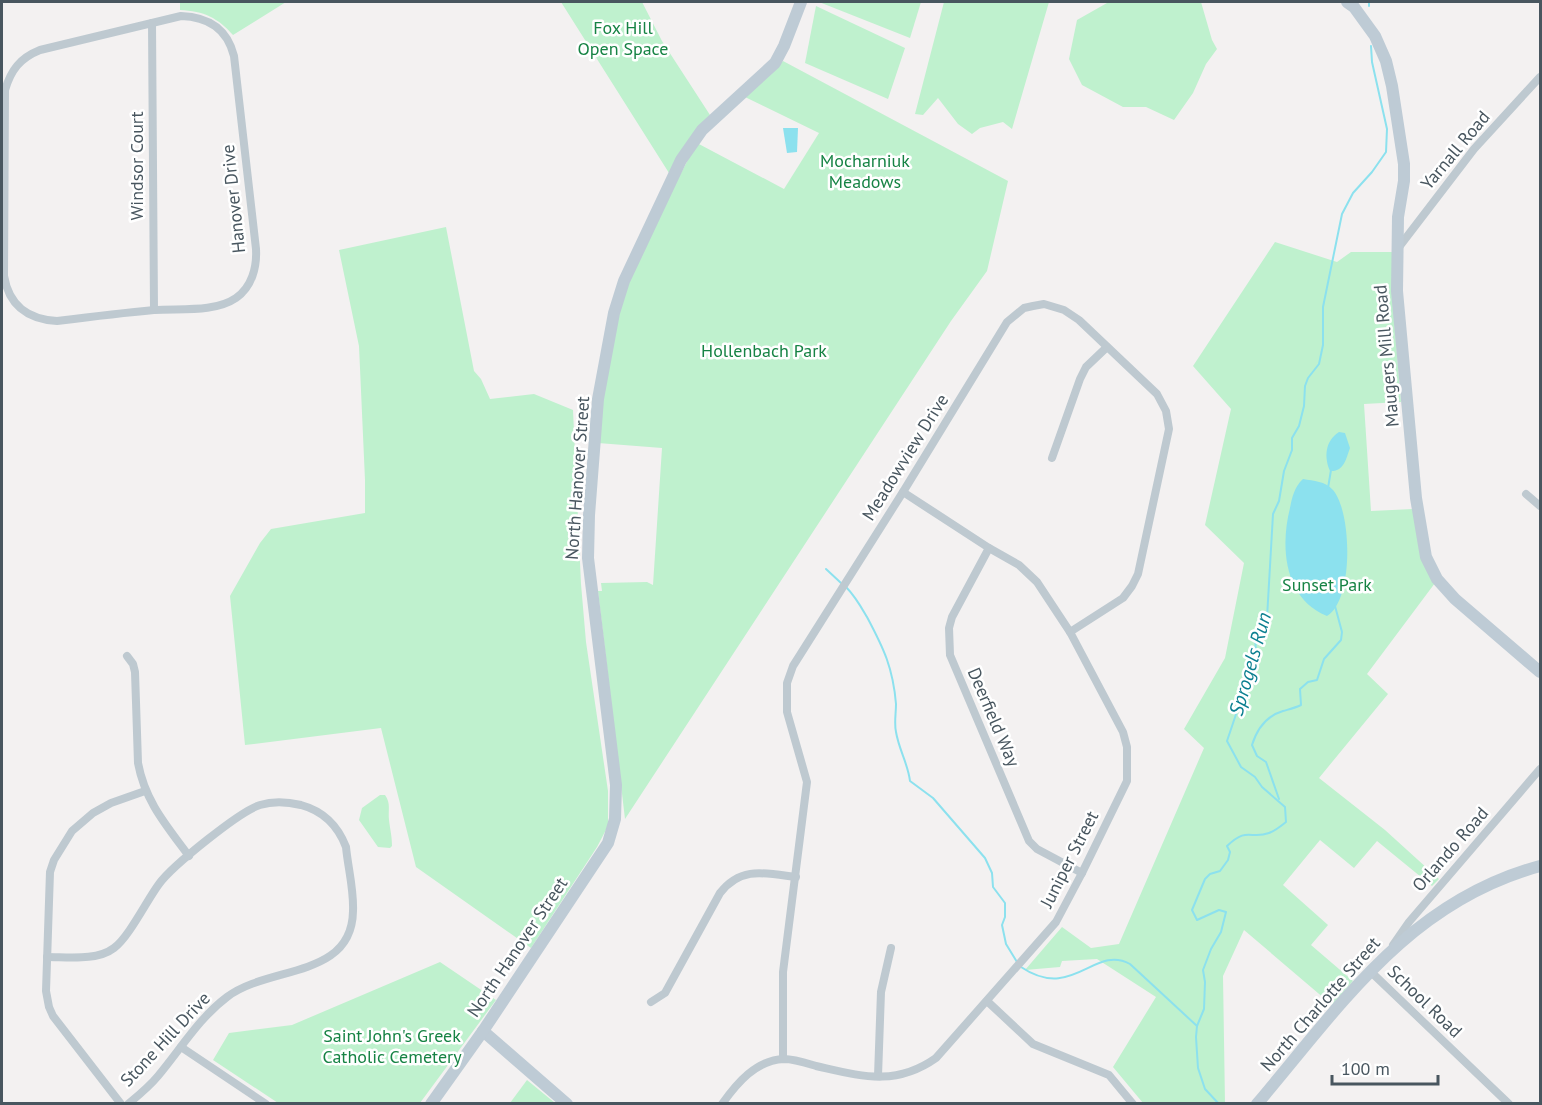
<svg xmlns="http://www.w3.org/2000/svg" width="1542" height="1105" viewBox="0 0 1542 1105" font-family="'PT Sans',sans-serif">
	<rect width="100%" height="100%" fill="#f3f1f1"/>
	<g fill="#bff1ce">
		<path d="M 180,2 L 286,2 L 233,35 C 218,18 204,11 180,10 Z"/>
		<path d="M 561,2 L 642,2 L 662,41 L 710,115 L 669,173 Z"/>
		<path d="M 819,2 L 921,2 L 910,38 Z"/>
		<path d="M 944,2 L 1049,2 L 1012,129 L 1003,122 L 980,128 L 972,134 L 958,124 L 938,98 L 923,115 L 915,114 Z"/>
		<path d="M 1119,2 L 1201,2 L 1212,40 L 1217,49 L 1206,64 L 1193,93 L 1174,120 L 1146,107 L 1123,107 L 1082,85 L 1069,59 L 1077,20 L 1107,3 Z"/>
		<path d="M 816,6 L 905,48 L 888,99 L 805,63 Z"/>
		<path d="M 783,61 L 1008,181 L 987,271 L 951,321 L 625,819 L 598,591 L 602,591 L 601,583 L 647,582 L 653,585 L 662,448 L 598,443 L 604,392 L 620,307 L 644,242 L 697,143 L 784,189 L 819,133 L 745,97 Z"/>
		<path d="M 446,227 L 474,371 L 481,379 L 490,399 L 534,394 L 573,410 L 581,584 L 586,642 L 608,791 L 608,826 L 597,847 L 531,948 L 416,867 L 381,728 L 245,745 L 230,596 L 260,543 L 271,529 L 365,513 L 365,480 L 359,346 L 339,250 Z"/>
		<path d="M 1275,242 L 1337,262 L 1351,252 L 1393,252 L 1392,293 L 1401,402 L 1364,404 L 1371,511 L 1413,509 L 1435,583 L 1367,674 L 1388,694 L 1319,778 L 1385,830 L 1439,879 L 1432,886 L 1377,841 L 1354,868 L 1320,840 L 1283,885 L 1328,925 L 1311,945 L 1353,981 L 1332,1005 L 1244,930 L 1223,976 L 1225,1103 L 1143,1103 L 1113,1067 L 1156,997 L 1097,959 L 1062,961 L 1060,967 L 1025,970 L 1062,927 L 1091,948 L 1119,944 L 1204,748 L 1184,729 L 1225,658 L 1244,563 L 1205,525 L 1231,409 L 1193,366 Z"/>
		<path d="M 380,795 L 385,795 C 391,803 388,810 389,820 C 390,829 392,836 392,846 L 390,848 L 378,847 L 359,820 L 362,808 Z"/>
		<path d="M 440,962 L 496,1000 L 420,1103 L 278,1103 L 213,1060 L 229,1033 L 292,1025 Z"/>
		<path d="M 527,1080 L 555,1103 L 510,1103 Z"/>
	</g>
	<g fill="#8ce1ee">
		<path d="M 783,128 L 798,128 L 797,152 L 787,153 Z"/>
		<path d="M 1339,432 L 1345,433 L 1350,448 C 1346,459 1344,472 1330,471 C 1324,457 1325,441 1339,432 Z"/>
		<path d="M 1303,479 C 1314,481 1325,481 1333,490 C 1352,512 1354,600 1327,616 C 1284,599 1280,547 1290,508 C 1292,497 1295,486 1303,479 Z"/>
	</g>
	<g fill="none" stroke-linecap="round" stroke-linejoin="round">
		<g stroke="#8ce1ee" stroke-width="2">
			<path d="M 1369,6 L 1369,2"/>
			<path d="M 1328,488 L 1331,470"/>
			<path d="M 826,569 L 841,583"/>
			<path d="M 846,587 C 855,596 860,605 867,617 C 884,649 893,668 896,704 C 896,714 894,723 896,732 C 899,750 908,764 910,781 L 933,798 L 985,858 L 992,873 L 993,887 L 1005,903 L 1005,917 L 1002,925 L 1006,944 L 1017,962"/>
			<path d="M 1279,799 L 1266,762 L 1257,756 L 1252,745 C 1257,729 1266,716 1283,711 C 1290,709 1295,708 1301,705 L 1300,689 L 1308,682 L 1317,680 L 1324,659 L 1341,640 L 1342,632 L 1335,606"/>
			<path d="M 1021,967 C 1073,1002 1094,944 1130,964 L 1197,1026"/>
			<path d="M 1219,1104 L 1205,1089 L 1198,1068 L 1196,1037 L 1197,1026 L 1204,1009 L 1205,982 L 1203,970 L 1211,949 L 1221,932 L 1226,912 L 1219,910 L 1197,920 L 1192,910 L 1205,879 L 1210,874 L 1220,871 L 1228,860 L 1230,852 L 1227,846 C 1248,826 1250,840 1269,833 C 1275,831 1281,826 1286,822 L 1285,807 L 1262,787 L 1255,777 L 1241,767 L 1227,741 L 1256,655 L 1255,633 L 1267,618 L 1273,514 L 1279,501 L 1284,471 L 1292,450 L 1292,438 L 1299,426 L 1304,406 L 1305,386 L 1308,378 L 1319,364 L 1323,345 L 1323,307 L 1342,214 L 1353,193 L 1372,172 L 1386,152 L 1387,129 L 1372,62 L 1371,46"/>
		</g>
		<g stroke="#bec9d0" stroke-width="8">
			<path d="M 181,16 C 208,17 227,28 234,56 L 256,249 C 257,267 252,287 236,298 C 214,313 179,308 154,310 C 122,313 89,317 57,321 C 28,319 9,306 4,276 L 5,90 C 11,70 20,58 40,50 Z"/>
			<path d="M 152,23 L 154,310"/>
			<path d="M 1399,247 L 1474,149 L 1540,77"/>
			<path d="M 1052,458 L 1080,379 L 1086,367 L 1107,347"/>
			<path d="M 1526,494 L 1540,506"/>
			<path d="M 989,548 L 952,617 L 949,628 L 950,655 L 1029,841 L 1037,849 L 1082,873"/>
			<path d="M 127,656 L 133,664 L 135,672 L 138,763 C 145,801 166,825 189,856"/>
			<path d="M 1393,945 L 1409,922 L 1540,769"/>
			<path d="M 47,957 C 68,957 97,961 114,948 C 129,937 147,900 159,884 C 172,866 240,811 260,805 C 273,801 288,802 301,805 C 323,811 338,826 346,847 C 348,868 354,890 353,911 C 352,979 269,965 227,997 C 199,1018 180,1050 158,1076 C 149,1087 139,1095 128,1104"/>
			<path d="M 1370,971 L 1509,1104"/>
			<path d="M 987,1001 L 1033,1044 L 1109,1075 L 1133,1104"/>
			<path d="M 651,1002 L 665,993 L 720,893 C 741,866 765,873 796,877"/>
			<path d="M 181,1047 L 266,1104"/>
			<path d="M 783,1059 L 783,972 L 807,782 L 787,712 L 787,683 L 793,666 L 903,492 L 1007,322 L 1024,308 L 1033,306 L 1044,304 L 1064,310 L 1079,320 L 1157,394 L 1166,411 L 1169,429 L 1138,574 L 1132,586 L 1123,598 L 1070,632"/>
			<path d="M 878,1076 L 881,992 L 891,948"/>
			<path d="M 121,1104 L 53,1016 L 49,1007 L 46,991 L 50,872 L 54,860 L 72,831 L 93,813 L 111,803 L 145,791"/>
			<path d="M 722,1104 C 737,1083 756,1060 784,1059 C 794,1059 806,1063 816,1066 C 861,1076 895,1087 936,1058 L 1056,922 L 1082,873 L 1127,781 L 1127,747 L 1123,732 L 1070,632 L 1037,582 L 1019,565 L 989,548 L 903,492"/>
		</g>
		<g stroke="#becbd5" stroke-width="12">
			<path d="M 1347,2 L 1354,7 L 1375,36 L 1386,61 L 1392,86 L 1404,164 L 1404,181 L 1398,217 L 1397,291 L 1416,498 L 1426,557 L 1437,579 L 1455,599 L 1540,672"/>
			<path d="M 483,1031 L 567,1104"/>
			<path d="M 431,1104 L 483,1031 L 608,843 L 615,819 L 616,785 L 588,558 L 589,515 L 598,399 L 614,313 L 624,281 L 681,160 L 702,130 L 775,63 L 784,46 L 801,2"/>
			<path d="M 1257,1104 C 1341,1005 1408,902 1540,866"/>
		</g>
	</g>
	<g text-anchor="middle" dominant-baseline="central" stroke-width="5" stroke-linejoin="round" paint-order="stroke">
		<g font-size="18" fill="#168344" stroke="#fff">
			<text x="623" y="27">Fox Hill<tspan x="623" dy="21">Open Space</tspan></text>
			<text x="865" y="160">Mocharniuk<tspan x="865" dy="21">Meadows</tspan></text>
			<text x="764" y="350">Hollenbach Park</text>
			<text x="1327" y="584">Sunset Park</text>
			<text x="392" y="1035">Saint John's Greek<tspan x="392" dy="21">Catholic Cemetery</tspan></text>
		</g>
		<g font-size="18" fill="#48565f" stroke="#fff">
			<text transform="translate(1455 150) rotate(-50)">Yarnall Road</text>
			<text transform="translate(136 166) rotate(-90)">Windsor Court</text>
			<text transform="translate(233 199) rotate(-96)">Hanover Drive</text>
			<text transform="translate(1386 356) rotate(-95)">Maugers Mill Road</text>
			<text transform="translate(905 457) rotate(-58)">Meadowview Drive</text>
			<text transform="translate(577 478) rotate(-86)">North Hanover Street</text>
			<text transform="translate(994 717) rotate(67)">Deerfield Way</text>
			<text transform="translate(1450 849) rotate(-49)">Orlando Road</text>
			<text transform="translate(1069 859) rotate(-63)">Juniper Street</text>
			<text transform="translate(517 947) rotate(-56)">North Hanover Street</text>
			<text transform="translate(1425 1001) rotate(44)">School Road</text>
			<text transform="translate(1320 1004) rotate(-49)">North Charlotte Street</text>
			<text transform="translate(165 1039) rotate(-47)">Stone Hill Drive</text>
		</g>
		<g font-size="20" font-style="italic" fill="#0b7f90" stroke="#fff">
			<text transform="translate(1250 664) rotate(-74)">Sprogels Run</text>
		</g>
	</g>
	<rect width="1542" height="1105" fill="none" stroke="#48565f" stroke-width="6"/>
	<path d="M1332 1075v9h106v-9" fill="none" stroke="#48565f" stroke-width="3"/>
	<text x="1341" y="1075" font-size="18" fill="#48565f" stroke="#ffffff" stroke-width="4.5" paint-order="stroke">100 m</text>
</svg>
